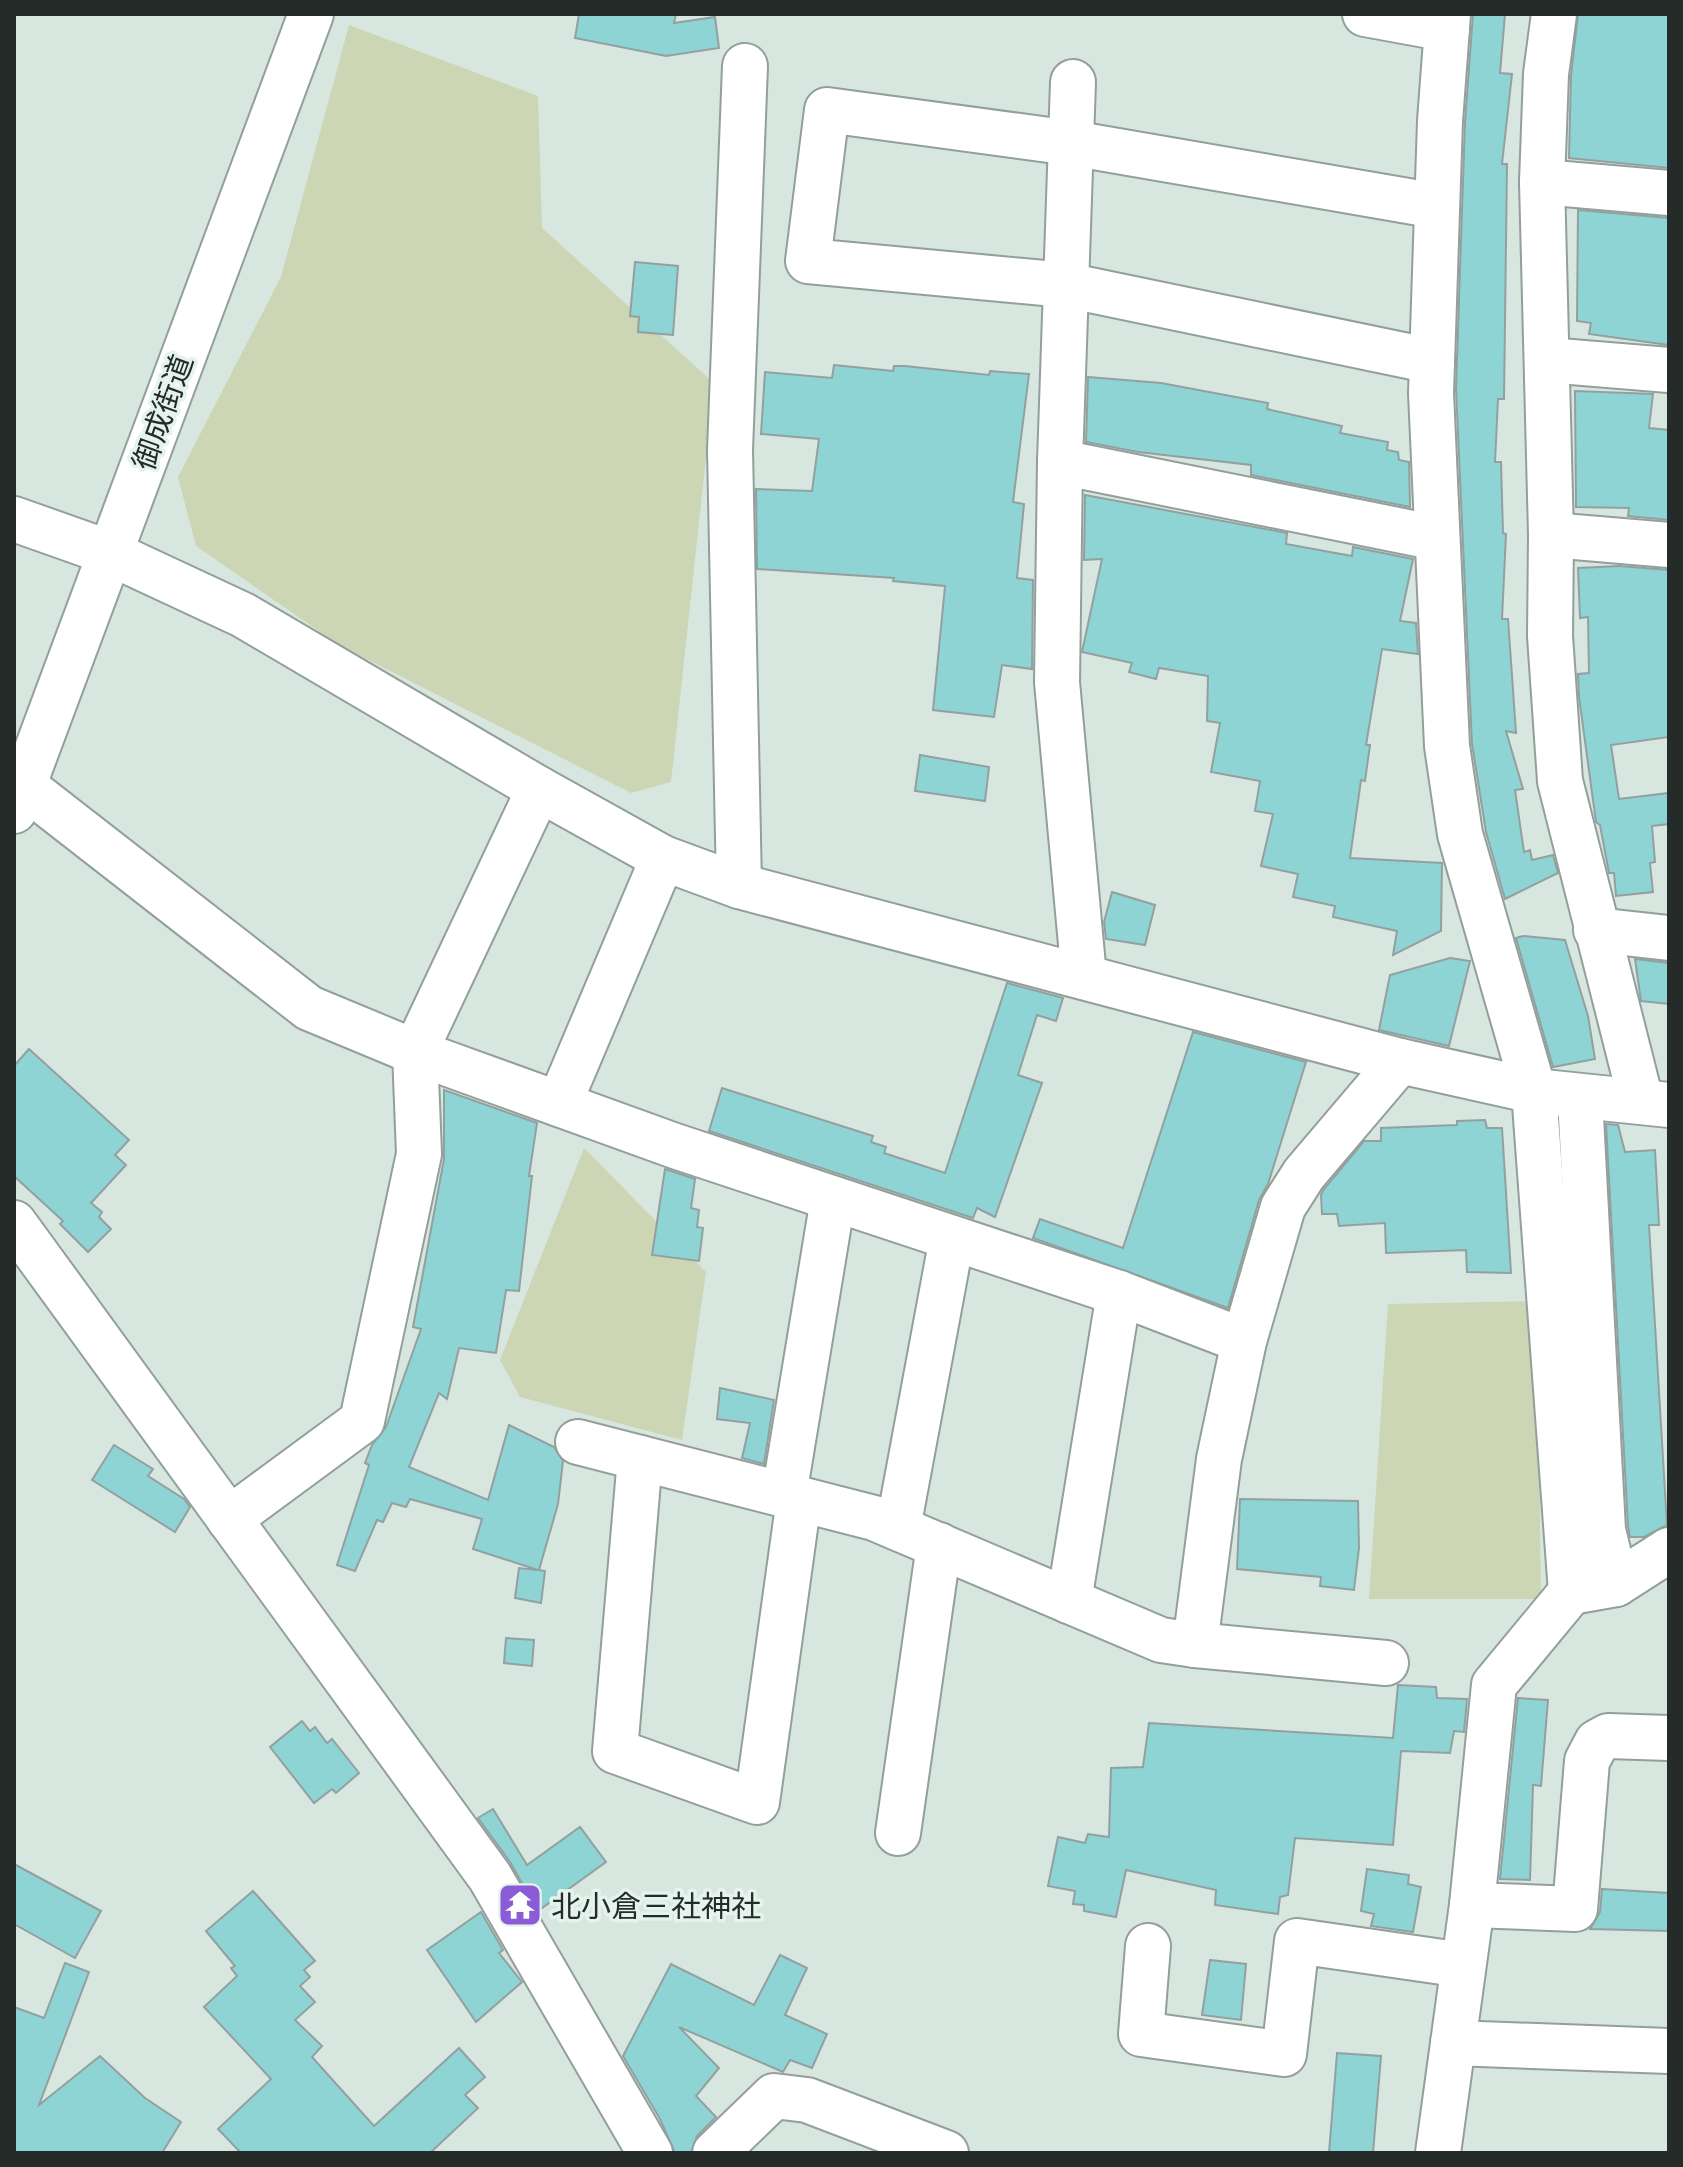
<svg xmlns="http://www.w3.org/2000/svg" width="1683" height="2167" viewBox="0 0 1683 2167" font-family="'PT Sans Narrow','Noto Sans JP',sans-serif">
	<rect width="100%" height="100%" fill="#d8e6e0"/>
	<g fill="#ccd5b4">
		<path d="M 349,25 L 538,96 L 542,228 L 714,383 L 671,782 L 631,793 L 339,645 L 196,546 L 178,477 L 281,277 Z"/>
		<path d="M 584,1148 L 706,1272 L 682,1440 L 520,1397 L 500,1360 Z"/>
		<path d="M 1537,1301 L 1541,1599 L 1369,1599 L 1388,1304 Z"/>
	</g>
	<g fill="#8fd4d4" stroke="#92a0a0" stroke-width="2">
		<path d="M 579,14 L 676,14 L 674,23 L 715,17 L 719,48 L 666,56 L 575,38 Z"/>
		<path d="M 1473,14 L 1505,14 L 1500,73 L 1512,74 L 1502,164 L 1507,164 L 1504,399 L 1498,399 L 1495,462 L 1501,462 L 1503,533 L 1506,534 L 1502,619 L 1508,619 L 1516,733 L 1506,731 L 1523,789 L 1515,790 L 1524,852 L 1530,850 L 1532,860 L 1553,855 L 1558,873 L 1505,899 L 1486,832 L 1472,744 L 1456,389 L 1465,122 Z"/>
		<path d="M 1578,14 L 1669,14 L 1669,168 L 1569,158 L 1571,76 Z"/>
		<path d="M 1578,210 L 1669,218 L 1669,345 L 1589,334 L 1591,323 L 1577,321 Z"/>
		<path d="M 635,262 L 678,266 L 673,335 L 638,332 L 639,317 L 630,316 Z"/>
		<path d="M 834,365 L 893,371 L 894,366 L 905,366 L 989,375 L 990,371 L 1029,374 L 1013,502 L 1024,504 L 1017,578 L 1033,580 L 1032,669 L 1002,665 L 994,717 L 933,710 L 945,586 L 893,581 L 894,578 L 757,569 L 756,489 L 812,491 L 819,439 L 761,434 L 765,372 L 832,378 Z"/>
		<path d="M 1088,377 L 1161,383 L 1268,403 L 1267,409 L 1342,426 L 1340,433 L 1388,442 L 1387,450 L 1398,452 L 1399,460 L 1409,462 L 1410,507 L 1251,475 L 1251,465 L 1138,452 L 1086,442 Z"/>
		<path d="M 1575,391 L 1653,394 L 1649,428 L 1669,430 L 1669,520 L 1628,516 L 1629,508 L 1576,507 Z"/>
		<path d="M 1085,495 L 1287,533 L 1286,544 L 1352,556 L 1353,547 L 1413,559 L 1400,621 L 1416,623 L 1418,654 L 1382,649 L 1366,745 L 1370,745 L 1365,781 L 1361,780 L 1350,858 L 1442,863 L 1441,931 L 1393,955 L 1397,931 L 1333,917 L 1335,906 L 1293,897 L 1298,874 L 1261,866 L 1273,814 L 1255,811 L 1260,781 L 1211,772 L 1220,723 L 1207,721 L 1208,676 L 1159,668 L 1156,679 L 1129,672 L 1132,663 L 1082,652 L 1102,559 L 1084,560 Z"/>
		<path d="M 1619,566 L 1669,570 L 1669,737 L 1611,745 L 1619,799 L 1669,793 L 1669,824 L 1652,826 L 1655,862 L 1650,863 L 1653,892 L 1616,896 L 1614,873 L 1609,873 L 1600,825 L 1596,822 L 1579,697 L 1578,674 L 1589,673 L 1588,617 L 1580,618 L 1578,568 Z"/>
		<path d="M 920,755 L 989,767 L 985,801 L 915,791 Z"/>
		<path d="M 1112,892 L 1155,905 L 1145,945 L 1106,939 L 1104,922 Z"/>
		<path d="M 1523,936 L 1565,940 L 1588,1016 L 1595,1059 L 1553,1067 L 1516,938 Z"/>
		<path d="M 1450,958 L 1470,961 L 1449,1046 L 1379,1030 L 1390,975 Z"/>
		<path d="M 1635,959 L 1669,963 L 1669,1004 L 1641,1001 Z"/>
		<path d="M 1007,983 L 1063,998 L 1056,1021 L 1037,1015 L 1018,1075 L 1042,1083 L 995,1217 L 977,1208 L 973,1218 L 709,1131 L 722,1088 L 873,1136 L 871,1142 L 886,1147 L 884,1153 L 945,1173 Z"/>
		<path d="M 1193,1032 L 1306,1062 L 1268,1184 L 1259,1200 L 1228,1308 L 1033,1238 L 1040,1219 L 1123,1248 Z"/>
		<path d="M 29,1049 L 129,1140 L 115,1155 L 126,1165 L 91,1203 L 102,1212 L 99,1217 L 111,1229 L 88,1252 L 60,1224 L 63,1221 L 14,1176 L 14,1066 Z"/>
		<path d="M 444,1090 L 537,1123 L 529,1176 L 532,1176 L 519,1291 L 506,1290 L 496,1353 L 459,1348 L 447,1399 L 439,1393 L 409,1467 L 488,1500 L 509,1425 L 554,1447 L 563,1461 L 558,1504 L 539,1570 L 545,1571 L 541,1603 L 515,1598 L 519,1568 L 538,1570 L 473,1549 L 482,1519 L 410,1499 L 406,1507 L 392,1503 L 383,1522 L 377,1520 L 355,1571 L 337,1565 L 369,1465 L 365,1463 L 372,1445 L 386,1427 L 421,1329 L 413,1327 L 444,1159 Z"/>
		<path d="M 1485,1120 L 1487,1128 L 1502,1128 L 1511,1273 L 1467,1272 L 1466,1250 L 1386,1253 L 1385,1223 L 1339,1226 L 1337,1214 L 1322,1214 L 1321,1195 L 1324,1189 L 1364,1141 L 1381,1141 L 1381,1128 L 1457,1125 L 1457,1121 Z"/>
		<path d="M 1606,1124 L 1618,1125 L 1625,1152 L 1655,1150 L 1659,1225 L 1649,1225 L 1667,1525 L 1644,1537 L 1630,1537 L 1628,1526 Z"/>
		<path d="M 665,1169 L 695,1179 L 691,1208 L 699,1210 L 697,1227 L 703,1228 L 699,1261 L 652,1255 Z"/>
		<path d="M 720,1388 L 774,1400 L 764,1464 L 742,1458 L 750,1423 L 717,1419 Z"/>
		<path d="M 114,1445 L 153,1469 L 148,1476 L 184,1499 L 190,1507 L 175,1532 L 92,1480 Z"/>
		<path d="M 1240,1499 L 1358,1501 L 1359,1548 L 1354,1590 L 1320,1586 L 1321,1577 L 1237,1569 Z"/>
		<path d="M 506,1638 L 534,1640 L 532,1666 L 504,1663 Z"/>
		<path d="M 1398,1685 L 1436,1687 L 1437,1698 L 1467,1699 L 1464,1732 L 1454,1731 L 1450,1753 L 1401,1751 L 1393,1845 L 1295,1838 L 1288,1895 L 1280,1897 L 1278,1914 L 1215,1905 L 1216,1890 L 1126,1870 L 1116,1917 L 1084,1911 L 1084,1905 L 1073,1904 L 1075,1891 L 1048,1886 L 1058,1837 L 1085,1843 L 1088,1834 L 1109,1837 L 1111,1768 L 1143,1767 L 1149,1723 L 1393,1738 Z"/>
		<path d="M 1518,1698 L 1548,1700 L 1541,1786 L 1533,1785 L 1530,1880 L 1500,1879 Z"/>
		<path d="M 302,1721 L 310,1731 L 315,1727 L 327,1743 L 332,1739 L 359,1773 L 336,1793 L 332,1789 L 314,1803 L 270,1747 Z"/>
		<path d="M 493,1809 L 527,1865 L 580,1827 L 606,1862 L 538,1911 L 510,1862 L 478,1818 Z"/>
		<path d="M 14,1864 L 101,1911 L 75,1958 L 14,1924 Z"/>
		<path d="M 1367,1869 L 1409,1875 L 1408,1884 L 1421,1887 L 1413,1932 L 1371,1926 L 1374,1914 L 1361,1911 Z"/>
		<path d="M 1602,1889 L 1669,1893 L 1669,1931 L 1590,1929 L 1600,1912 Z"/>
		<path d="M 253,1891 L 315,1961 L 304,1970 L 310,1977 L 300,1986 L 315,2002 L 295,2020 L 322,2046 L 312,2057 L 374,2126 L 459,2048 L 485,2077 L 465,2095 L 478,2108 L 430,2153 L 241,2153 L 218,2129 L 271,2079 L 204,2007 L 237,1976 L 231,1968 L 235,1966 L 206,1931 Z"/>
		<path d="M 481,1912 L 503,1950 L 499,1953 L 522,1982 L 476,2022 L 427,1950 Z"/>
		<path d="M 780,1955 L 807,1968 L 785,2015 L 827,2034 L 812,2068 L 790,2060 L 783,2072 L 679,2027 L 719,2068 L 696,2096 L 716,2117 L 697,2136 L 691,2153 L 675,2153 L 660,2119 L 623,2056 L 671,1964 L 754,2005 Z"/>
		<path d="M 1210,1960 L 1246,1964 L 1241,2020 L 1202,2015 Z"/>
		<path d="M 65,1963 L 89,1972 L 39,2105 L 100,2056 L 145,2098 L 181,2122 L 162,2153 L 14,2153 L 14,2007 L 44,2018 Z"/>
		<path d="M 1337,2053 L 1381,2056 L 1373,2153 L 1329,2153 Z"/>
	</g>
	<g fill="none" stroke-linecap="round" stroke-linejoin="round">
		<g stroke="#929f9a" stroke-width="48">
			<g id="minor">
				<path d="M 1365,14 L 1447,29"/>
				<path d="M 1448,14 L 1440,121 L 1431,393 L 1447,746 L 1460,834 L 1534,1091 L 1571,1592"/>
				<path d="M 1554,14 L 1546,74 L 1542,182 L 1551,535 L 1550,636 L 1560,781 L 1641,1101"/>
				<path d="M 1542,182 L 1669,193"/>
				<path d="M 1547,360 L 1669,370"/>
				<path d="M 1432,361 L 1066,285 L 808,261 L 827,110 L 1071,143 L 1437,206"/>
				<path d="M 1060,462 L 1073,82"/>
				<path d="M 14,519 L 110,553 L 243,615 L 539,789 L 663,858 L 739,886 L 1400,1061 L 1534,1091 L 1669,1105"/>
				<path d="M 1551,535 L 1669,545"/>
				<path d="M 24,786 L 309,1008 L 415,1052 L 675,1146 L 1119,1293 L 1244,1341"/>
				<path d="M 14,811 L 311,14"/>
				<path d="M 739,886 L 730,450 L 745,66"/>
				<path d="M 1596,930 L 1669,938"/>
				<path d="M 1084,977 L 1057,682 L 1060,462 L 1437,538"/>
				<path d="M 1580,1098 L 1603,1530 L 1616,1584"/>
				<path d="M 559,1104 L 663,858"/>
				<path d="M 14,1223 L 490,1877 L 650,2153"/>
				<path d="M 578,1442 L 874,1518 L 1161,1640 L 1195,1645 L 1219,1459 L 1244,1341 L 1283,1207 L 1304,1174 L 1400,1061"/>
				<path d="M 640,1458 L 615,1751 L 757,1802 L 799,1499"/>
				<path d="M 784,1495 L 833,1199"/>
				<path d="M 229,1519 L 362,1421 L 419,1154 L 415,1052 L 539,789"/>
				<path d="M 898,1528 L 952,1238"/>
				<path d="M 1069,1601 L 1119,1293"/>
				<path d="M 1195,1645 L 1386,1663"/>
				<path d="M 898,1833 L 939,1545"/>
				<path d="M 1472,1905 L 1575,1909 L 1587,1761 L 1597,1742 L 1608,1736 L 1669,1738"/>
				<path d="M 1148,1946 L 1141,2034 L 1284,2054 L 1297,1941 L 1463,1965"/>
				<path d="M 1453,2043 L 1669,2051"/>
				<path d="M 715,2153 L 774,2096 L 807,2100 L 946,2153"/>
				<path d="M 1438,2153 L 1472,1905 L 1494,1685 L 1571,1592 L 1616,1584 L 1669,1550"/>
			</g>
		</g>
		<use href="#minor" stroke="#fff" stroke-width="44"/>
	</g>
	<defs>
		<g id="temple-square" transform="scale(2.3)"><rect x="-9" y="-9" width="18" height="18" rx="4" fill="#8b5cd6" stroke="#e5f3ed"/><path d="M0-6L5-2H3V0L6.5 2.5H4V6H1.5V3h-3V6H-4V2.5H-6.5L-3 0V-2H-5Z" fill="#fff"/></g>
	</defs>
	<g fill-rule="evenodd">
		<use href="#temple-square" x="520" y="1905"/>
	</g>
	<g text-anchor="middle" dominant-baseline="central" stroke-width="7" stroke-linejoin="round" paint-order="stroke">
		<g font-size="30" fill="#252b29" stroke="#e5f3ed">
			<text transform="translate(162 412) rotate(-70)">御成街道</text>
		</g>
		<g font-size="30" fill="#252b29" stroke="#e5f3ed" text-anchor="start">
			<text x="551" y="1905">北小倉三社神社</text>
		</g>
	</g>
	<rect width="1683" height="2167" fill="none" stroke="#252b29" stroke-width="32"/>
</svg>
